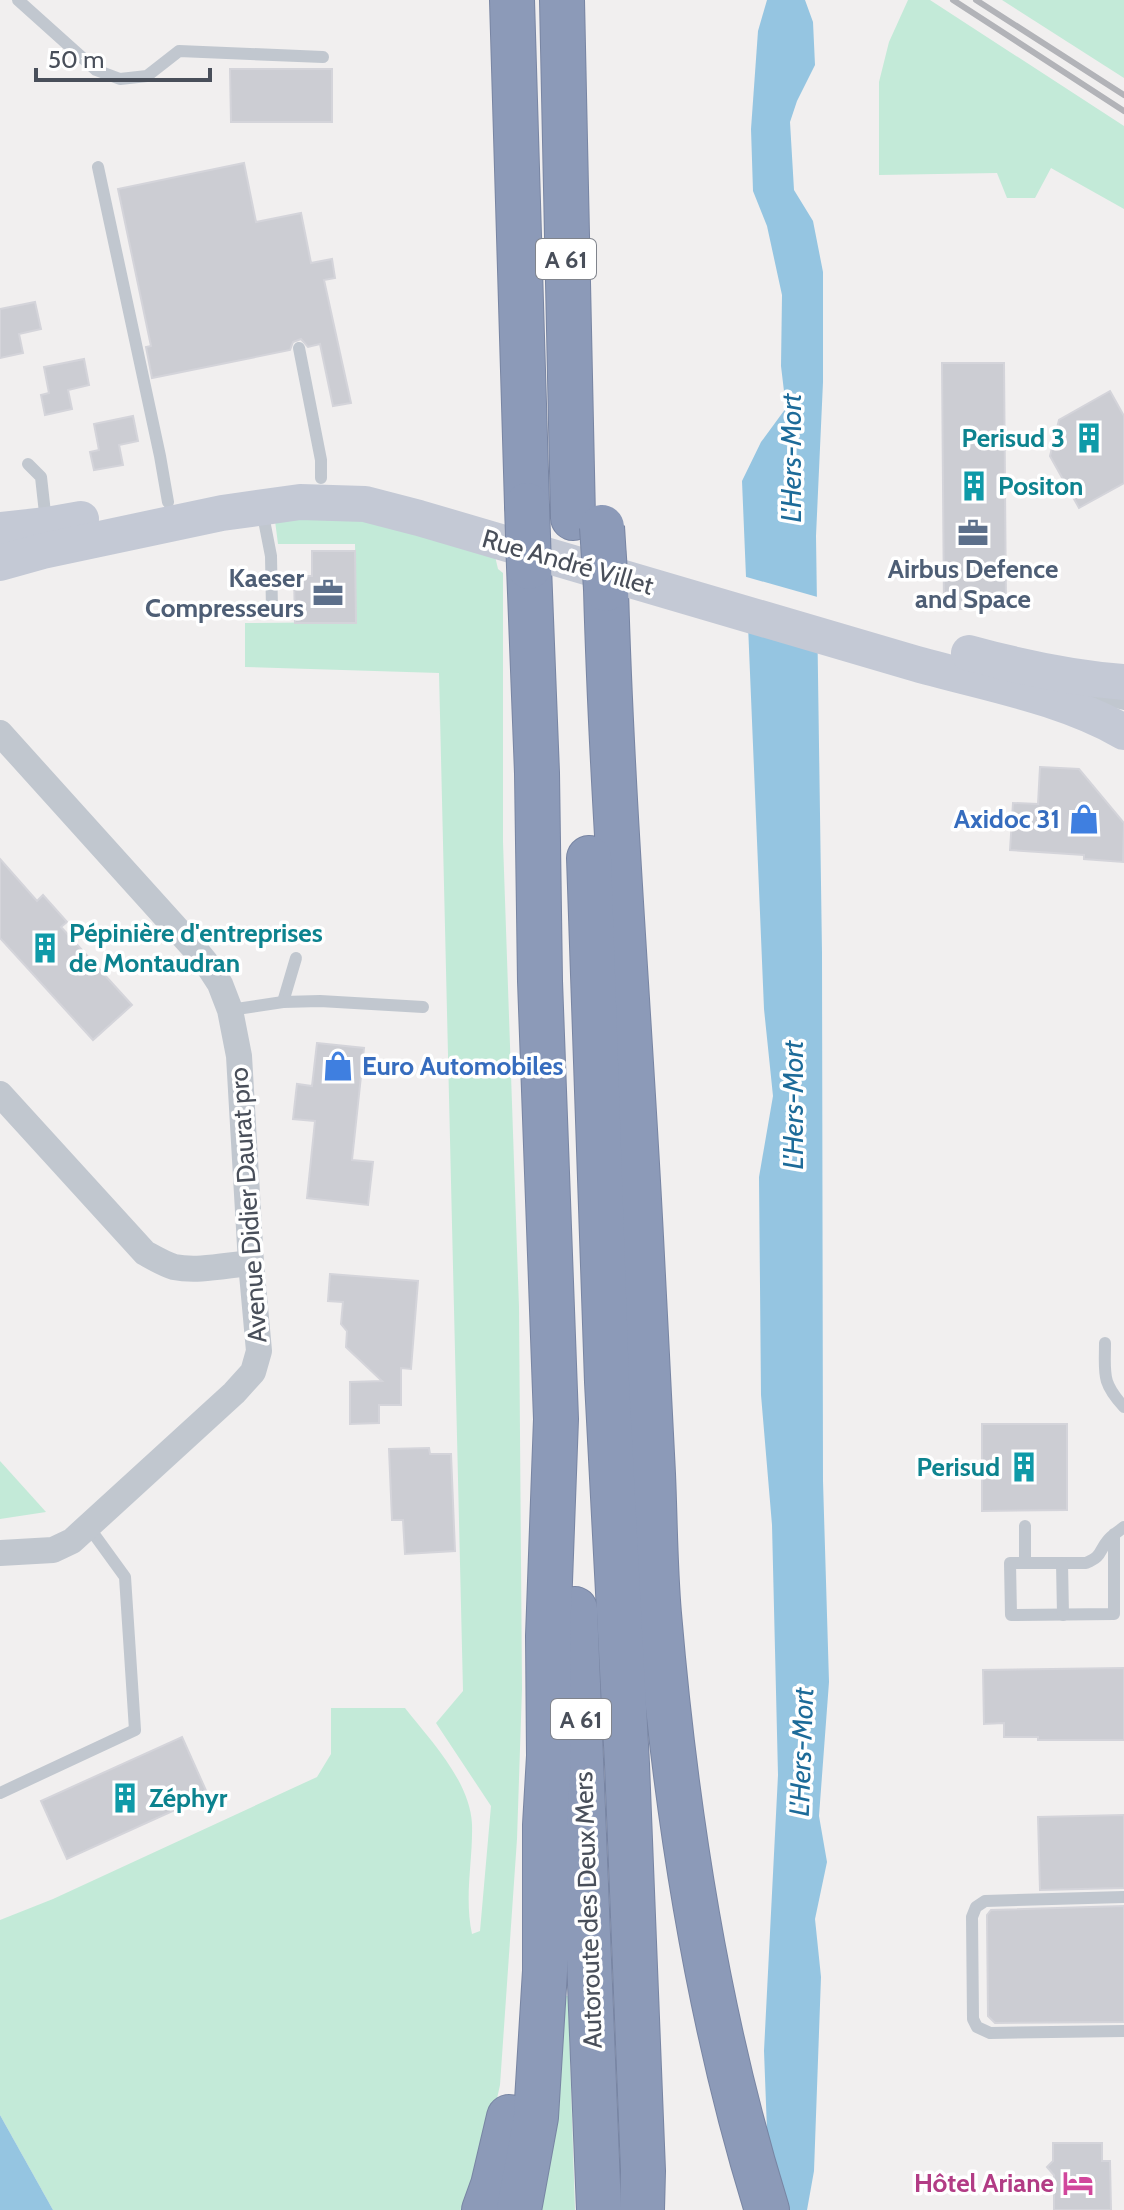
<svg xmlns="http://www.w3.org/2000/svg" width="1124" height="2210" viewBox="0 0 1124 2210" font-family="Cabin,sans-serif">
	<rect width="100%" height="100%" fill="#f1efef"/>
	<g fill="#c3ead8">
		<path d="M 908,0 L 930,0 L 1124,126 L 1124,209 L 1051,168 L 1035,198 L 1007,198 L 997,173 L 879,175 L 879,82 L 889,42 Z"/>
		<path d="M 1002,0 L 1124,0 L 1124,78 Z"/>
		<path d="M 342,511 L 494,552 L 498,569 L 503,573 L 503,842 L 519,1307 L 522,1689 L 517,1839 L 500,2085 L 482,2166 L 466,2210 L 53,2210 L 0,2115 L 0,1920 L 53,1899 L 317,1777 L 331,1754 L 331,1708 L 405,1708 C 430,1740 470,1781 472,1824 C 473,1862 464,1896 472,1934 L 480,1931 L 491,1806 L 436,1723 L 463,1691 L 439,673 L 245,667 L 245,623 L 356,622 L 355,544 L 278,544 L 274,513 Z"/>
		<path d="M 0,1461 L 46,1512 L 0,1519 Z"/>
		<path d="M 560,1995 L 568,1996 L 575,2210 L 533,2210 Z"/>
	</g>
	<g fill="#95c5e1">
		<path d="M 767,0 L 805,0 L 813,22 L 815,65 L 797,101 L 790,122 L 794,190 L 813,221 L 823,272 L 823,382 L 816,536 L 822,953 L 823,1481 L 829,1682 L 819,1816 L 827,1862 L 815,1919 L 821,1977 L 814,2171 L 807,2210 L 770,2210 L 764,2051 L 778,1775 L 772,1525 L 761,1395 L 759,1177 L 773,1096 L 764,1009 L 742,481 L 761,442 L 786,408 L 781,366 L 782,295 L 767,226 L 753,191 L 751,129 L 758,31 Z"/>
		<path d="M 0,2115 L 53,2210 L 0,2210 Z"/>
	</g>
	<path fill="#f1efef" d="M 743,576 L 821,598 L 821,646 L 744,624 Z"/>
	<g fill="#cccdd3" stroke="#d4d4da" stroke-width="2">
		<path d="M 230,69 L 332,69 L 332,122 L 231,122 Z"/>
		<path d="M 244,163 L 256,222 L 301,213 L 311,263 L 332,259 L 335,278 L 324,280 L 351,403 L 333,406 L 320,344 L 308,347 L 301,339 L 293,342 L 290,350 L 152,378 L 146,347 L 151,346 L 118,189 Z"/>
		<path d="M 35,302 L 41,329 L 19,334 L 23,353 L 0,358 L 0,309 Z"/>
		<path d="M 84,359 L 89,385 L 68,390 L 72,409 L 45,415 L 41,395 L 49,393 L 44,367 Z"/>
		<path d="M 942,363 L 1004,363 L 1006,609 L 944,609 Z"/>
		<path d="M 1110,391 L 1124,416 L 1124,483 L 1079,508 L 1050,456 L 1059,420 Z"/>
		<path d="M 133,416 L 138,441 L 119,445 L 123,465 L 94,470 L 90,452 L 99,450 L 94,424 Z"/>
		<path d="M 312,551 L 355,551 L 356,623 L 295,623 L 294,576 L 312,576 Z"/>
		<path d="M 1040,767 L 1079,769 L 1124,823 L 1123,862 L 1084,859 L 1084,855 L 1010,850 L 1013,803 L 1038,804 Z"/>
		<path d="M 0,859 L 37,901 L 43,895 L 67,922 L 61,927 L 132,1005 L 93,1040 L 0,938 Z"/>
		<path d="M 317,1043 L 364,1048 L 352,1160 L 373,1162 L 368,1205 L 307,1198 L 315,1121 L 293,1119 L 297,1084 L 312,1086 Z"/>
		<path d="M 330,1274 L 418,1281 L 411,1369 L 401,1368 L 401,1405 L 379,1405 L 379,1423 L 350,1424 L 350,1382 L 382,1381 L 346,1347 L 347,1331 L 341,1324 L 343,1302 L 328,1301 Z"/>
		<path d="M 982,1424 L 1067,1424 L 1067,1510 L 982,1511 Z"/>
		<path d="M 429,1448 L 430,1454 L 451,1454 L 455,1551 L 405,1554 L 403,1520 L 392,1520 L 389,1449 Z"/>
		<path d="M 1124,1668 L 1124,1740 L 1038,1740 L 1038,1737 L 1004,1737 L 1004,1723 L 984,1724 L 983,1670 Z"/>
		<path d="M 182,1737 L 208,1795 L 67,1859 L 41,1801 Z"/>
		<path d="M 1124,1815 L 1124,1888 L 1040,1890 L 1038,1817 Z"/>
		<path d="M 1124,1906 L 1124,2022 L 995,2023 L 988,2016 L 987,1915 L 991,1910 Z"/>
		<path d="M 1053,2143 L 1102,2143 L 1102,2161 L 1110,2161 L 1111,2210 L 1054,2210 L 1054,2175 L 1047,2167 L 1053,2161 Z"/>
	</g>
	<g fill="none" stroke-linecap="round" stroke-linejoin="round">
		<g stroke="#7885a3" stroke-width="46">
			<g id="highway">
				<path d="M 512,0 L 527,505"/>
				<path d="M 562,0 L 573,518"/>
				<path d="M 606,589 C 612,805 630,1021 641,1237 C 645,1316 649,1395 653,1474 C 655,1521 655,1567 659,1614 C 676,1815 707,2017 767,2210"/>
				<path d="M 589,858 L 607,1382 L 627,1764 L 643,2171 L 642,2210"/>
				<path d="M 575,1609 L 599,2210"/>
				<path d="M 484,2210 L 493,2185 L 509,2117"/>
				<path d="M 519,2210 L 536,2117 L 545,1971 L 545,1825 L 549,1756 L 548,1636 L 556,1419 L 540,981 L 537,773 L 529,567"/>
			</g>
		</g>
		<g stroke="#c1c7cf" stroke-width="12">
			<path d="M 18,0 L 96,70 L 120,79 L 147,76 L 179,51 L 323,57"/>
			<path d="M 98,167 L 160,456 L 168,502"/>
			<path d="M 299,348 L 321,460 L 321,478"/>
			<path d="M 28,464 L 41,477 L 46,522"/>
			<path d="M 262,510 L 271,556 L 272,610"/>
			<path d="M 1077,693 L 1124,704"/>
			<path d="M 283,1002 L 296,958"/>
			<path d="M 230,1010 L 283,1002 L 320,1001 L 423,1007"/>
			<path d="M 1105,1343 C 1105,1374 1101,1382 1124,1407"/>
			<path d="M 1025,1526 L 1025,1563"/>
			<path d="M 1114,1534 L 1114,1614 L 1011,1615 L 1010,1563 L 1086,1563 C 1103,1556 1098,1552 1108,1540 C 1112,1535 1119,1531 1124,1527"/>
			<path d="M 1062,1563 L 1063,1615"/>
			<path d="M 0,1793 L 135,1730 L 125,1577 L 88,1526"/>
			<path d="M 1124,1897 L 985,1901 L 976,1907 L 972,1917 L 973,2019 L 977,2027 L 990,2033 L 1124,2031"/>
		</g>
		<g stroke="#c1c7cf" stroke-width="26">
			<path d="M 0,733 L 194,948 L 207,964 L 220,984 L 230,1010 L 239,1056 L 251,1263 L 259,1351 L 253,1372 L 234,1393 L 72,1541 L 53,1550 L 0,1553"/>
			<path d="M 0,1094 L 145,1253 C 154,1258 164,1264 174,1267 C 198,1272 227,1265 251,1263"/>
		</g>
		<g stroke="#c4c9d5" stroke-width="36">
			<path d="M 0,530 L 47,525 L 81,519"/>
			<path d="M 0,563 L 43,551 L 222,513 L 300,502 L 365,504 L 419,518 C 583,567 747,613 910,662 C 982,683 1059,695 1124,732"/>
			<path d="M 969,653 C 1020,667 1071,678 1124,682"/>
		</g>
		<use href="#highway" stroke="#8c9ab8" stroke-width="44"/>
		<g stroke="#b2b3b8" stroke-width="6">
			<path d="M 953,0 L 1124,111"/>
			<path d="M 976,0 L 1124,95"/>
		</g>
		<g stroke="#7885a3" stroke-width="46" stroke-linecap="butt">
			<g id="highway-bridge">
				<path d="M 527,505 L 529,567"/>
				<path d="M 602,527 L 606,589"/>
			</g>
		</g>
		<use href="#highway-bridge" stroke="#8c9ab8" stroke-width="44"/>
	</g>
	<defs>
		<g id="building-bare" transform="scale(2.4)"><path d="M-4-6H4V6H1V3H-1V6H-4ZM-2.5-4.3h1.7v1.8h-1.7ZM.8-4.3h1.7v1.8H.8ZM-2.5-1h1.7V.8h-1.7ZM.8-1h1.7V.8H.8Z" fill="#0f9aa8" stroke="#fff" stroke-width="2.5" paint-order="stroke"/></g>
		<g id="office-bare" transform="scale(2.4)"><path d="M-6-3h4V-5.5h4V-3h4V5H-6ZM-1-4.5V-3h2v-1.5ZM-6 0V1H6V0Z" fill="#5c6f8a" stroke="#fff" stroke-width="2.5" paint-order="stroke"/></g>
		<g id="shop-bare" transform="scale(2.4)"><path d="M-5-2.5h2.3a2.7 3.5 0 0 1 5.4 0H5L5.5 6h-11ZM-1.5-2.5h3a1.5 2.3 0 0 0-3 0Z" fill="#3f7fe0" stroke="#fff" stroke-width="2.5" paint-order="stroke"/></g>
		<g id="hotel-bare" transform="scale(2.4)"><path d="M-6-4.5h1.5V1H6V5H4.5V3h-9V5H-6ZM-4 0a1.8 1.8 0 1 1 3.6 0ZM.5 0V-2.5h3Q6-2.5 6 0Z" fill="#d1479c" stroke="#fff" stroke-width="2.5" paint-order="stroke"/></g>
	</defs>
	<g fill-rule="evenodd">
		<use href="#building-bare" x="1089" y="438"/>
		<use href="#building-bare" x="974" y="486"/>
		<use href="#office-bare" x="973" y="533"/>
		<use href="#office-bare" x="328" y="593"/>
		<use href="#shop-bare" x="1084" y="819"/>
		<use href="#building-bare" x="45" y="948"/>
		<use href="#shop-bare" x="338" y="1066"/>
		<use href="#building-bare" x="1024" y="1467"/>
		<use href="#building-bare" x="125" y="1798"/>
		<use href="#hotel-bare" x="1078" y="2183"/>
	</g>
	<g text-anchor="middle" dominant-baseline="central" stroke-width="7" stroke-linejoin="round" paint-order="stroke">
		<g fill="#fff" stroke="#80848c" stroke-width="2">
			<rect x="536" y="239" width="60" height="40" rx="6"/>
			<rect x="551" y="1699" width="60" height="40" rx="6"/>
		</g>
		<g font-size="24" font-weight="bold" fill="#494f5a">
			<text x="566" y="259">A 61</text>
			<text x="581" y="1719">A 61</text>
		</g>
		<g font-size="26" font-weight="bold" fill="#0d838f" stroke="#fff" text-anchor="start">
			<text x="1065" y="438" text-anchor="end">Perisud 3</text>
			<text x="998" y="486">Positon</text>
			<text x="69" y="933">Pépinière d'entreprises<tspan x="69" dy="30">de Montaudran</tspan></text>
			<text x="1000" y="1467" text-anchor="end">Perisud</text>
			<text x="149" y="1798">Zéphyr</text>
		</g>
		<g font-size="26" fill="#494f5a" stroke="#fff">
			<text transform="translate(568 562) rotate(16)">Rue André Villet</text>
			<text transform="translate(248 1205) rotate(-94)">Avenue Didier Daurat pro</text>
			<text transform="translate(588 1910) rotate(-92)">Autoroute des Deux Mers</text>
		</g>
		<g font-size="26" font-weight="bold" fill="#4e5e75" stroke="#fff">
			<text x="973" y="569">Airbus Defence<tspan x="973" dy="30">and Space</tspan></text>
			<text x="304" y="578" text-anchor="end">Kaeser<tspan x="304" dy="30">Compresseurs</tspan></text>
		</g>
		<g font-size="26" font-weight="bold" fill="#366cbe" stroke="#fff" text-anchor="end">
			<text x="1060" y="819">Axidoc 31</text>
			<text x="362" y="1066" text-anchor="start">Euro Automobiles</text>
		</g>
		<g font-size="26" font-weight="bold" fill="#b23c85" stroke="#fff" text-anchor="end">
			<text x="1054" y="2183">Hôtel Ariane</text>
		</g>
		<g font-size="28" font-style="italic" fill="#1d6b99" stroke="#fff">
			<text transform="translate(791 458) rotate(-90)">L'Hers-Mort</text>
			<text transform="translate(793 1105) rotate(-90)">L'Hers-Mort</text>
			<text transform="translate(801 1752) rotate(-88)">L'Hers-Mort</text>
		</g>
	</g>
	<path d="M36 68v12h174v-12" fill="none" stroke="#494f5a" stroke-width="4"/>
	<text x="48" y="68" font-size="24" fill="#494f5a" stroke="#ffffff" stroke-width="6" paint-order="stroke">50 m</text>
</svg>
